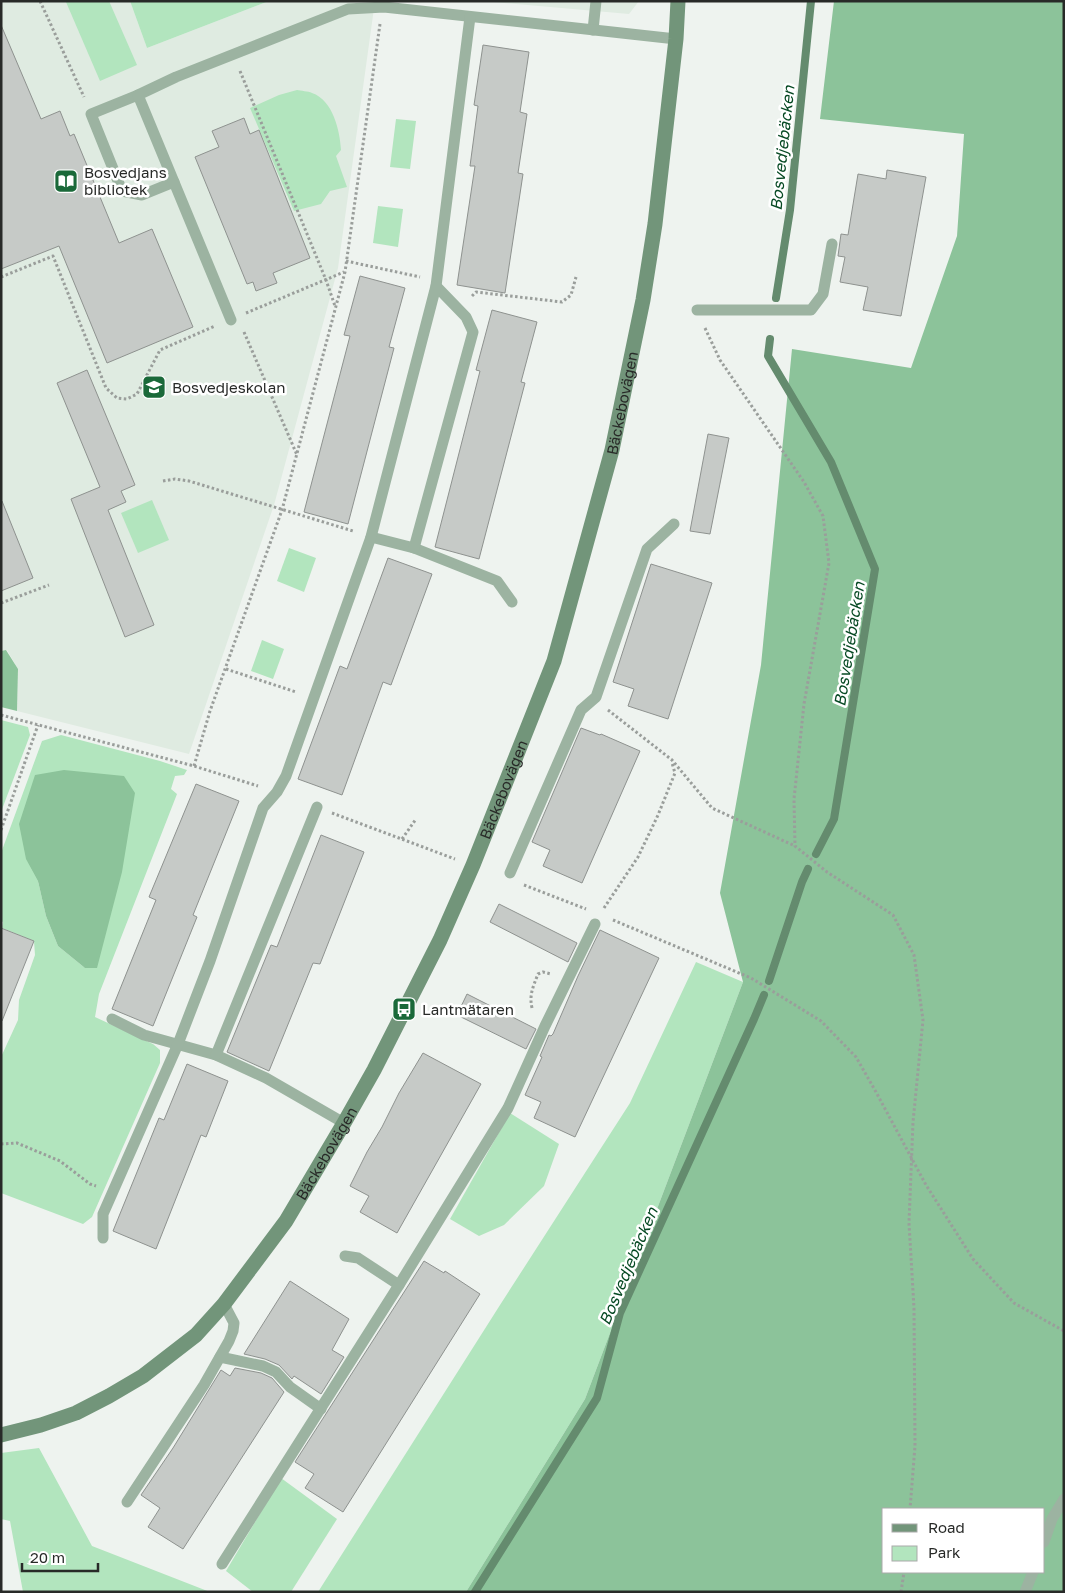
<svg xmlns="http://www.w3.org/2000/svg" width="1065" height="1593" viewBox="0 0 1065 1593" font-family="'Golos Text',sans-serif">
	<rect width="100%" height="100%" fill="#eef3ef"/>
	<g fill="#dfebe1">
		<path d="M 1,1 L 130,1 L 147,48 L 269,1 L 375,1 L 338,268 L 274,505 L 189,754 L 17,711 L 18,669 L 7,650 L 1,651 Z"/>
		<path d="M 482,1 L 639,1 L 629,14 Z"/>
	</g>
	<g fill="#b2e5be" fill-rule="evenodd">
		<path d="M 69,1 L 109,1 L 137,65 L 100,81 L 66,2 Z"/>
		<path d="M 130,1 L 269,1 L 147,48 Z"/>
		<path d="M 297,90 C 301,91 308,91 312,93 C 333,100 340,131 341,150 L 336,156 L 347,187 L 330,191 L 321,204 L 294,211 L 250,108 L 279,95 Z"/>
		<path d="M 396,119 L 416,121 L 410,169 L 390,167 Z"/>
		<path d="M 378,206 L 403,209 L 398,247 L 373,243 Z"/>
		<path d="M 152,500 L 169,540 L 138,553 L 121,513 Z"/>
		<path d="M 289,548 L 316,558 L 304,592 L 277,581 Z"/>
		<path d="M 262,640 L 284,649 L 273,679 L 251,671 Z"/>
		<path d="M 1,720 L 28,727 L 30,735 L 1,812 Z"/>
		<path d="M 61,735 L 160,761 L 187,770 L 184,775 L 175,776 L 171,789 L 177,794 L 99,994 L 95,1017 L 153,1044 L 160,1050 L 160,1063 L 92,1217 L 83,1224 L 1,1193 L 1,1057 L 18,1020 L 19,1000 L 35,955 L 34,941 L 2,928 L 3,922 L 1,921 L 1,853 L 42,741 ZM 26,859 L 85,968 L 58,946 L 46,916 L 38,881 Z"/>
		<path d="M 696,962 L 743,982 L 585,1399 L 466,1592 L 318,1592 L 500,1305 L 630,1103 Z"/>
		<path d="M 510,1113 L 559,1144 L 544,1186 L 504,1225 L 479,1236 L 450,1219 Z"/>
		<path d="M 39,1448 L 92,1546 L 210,1592 L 23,1592 L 10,1521 L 1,1519 L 1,1453 Z"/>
		<path d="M 281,1478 L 337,1519 L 291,1592 L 253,1592 L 226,1571 Z"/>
	</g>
	<g fill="#8cc39a" fill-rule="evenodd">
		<path d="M 834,1 L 1064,1 L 1064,1592 L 466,1592 L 585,1399 L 743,982 L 720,893 L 761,665 L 792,349 L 911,368 L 957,236 L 964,134 L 820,119 ZM 884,1509 L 1044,1509 L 1044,1572 L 884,1572 Z"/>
		<path d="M 6,650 L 18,669 L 17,711 L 1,707 L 1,651 Z"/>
		<path d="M 64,770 L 124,776 L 135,793 L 122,872 L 97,968 L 85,968 L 58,946 L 46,916 L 38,881 L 26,859 L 19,824 L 35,775 Z"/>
	</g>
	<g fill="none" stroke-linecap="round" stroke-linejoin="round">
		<g stroke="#648b6e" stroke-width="8">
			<path d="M 776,298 L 790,210 L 811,1"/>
			<path d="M 770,339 L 768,356 L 831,462 L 875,569 L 834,819 L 816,854"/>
			<path d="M 769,981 L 802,882 L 808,869"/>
			<path d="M 475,1592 L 597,1398 L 620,1313 L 754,1019 L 764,995"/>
		</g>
	</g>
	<g fill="#c6cac7" stroke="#8e928f">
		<path d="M 1,25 L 41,119 L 60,111 L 70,136 L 74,134 L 119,243 L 152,229 L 193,327 L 107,363 L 59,246 L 1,269 Z"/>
		<path d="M 483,45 L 529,52 L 520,112 L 527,114 L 518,173 L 523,174 L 505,293 L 457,285 L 475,166 L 470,166 L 478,106 L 474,105 Z"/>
		<path d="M 244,118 L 250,134 L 259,130 L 310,258 L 273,273 L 277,283 L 256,291 L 253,282 L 247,284 L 195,157 L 219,147 L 212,131 Z"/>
		<path d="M 887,170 L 926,177 L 901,316 L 863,310 L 868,287 L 840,282 L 845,257 L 838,256 L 841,234 L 848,235 L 858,174 L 886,179 Z"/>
		<path d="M 360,276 L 405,288 L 389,347 L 394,348 L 348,524 L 304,512 L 350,336 L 344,335 Z"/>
		<path d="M 492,310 L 537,322 L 521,382 L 525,383 L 479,559 L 435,547 L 480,371 L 476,370 Z"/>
		<path d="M 87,370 L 135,485 L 121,491 L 126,502 L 108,510 L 154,625 L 125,637 L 71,499 L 100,487 L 57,383 Z"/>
		<path d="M 708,434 L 729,438 L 710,534 L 690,531 Z"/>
		<path d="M 2,501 L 33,578 L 1,591 L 1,502 Z"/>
		<path d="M 388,558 L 432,574 L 391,685 L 383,682 L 342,795 L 298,779 L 340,666 L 347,669 Z"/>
		<path d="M 651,564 L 712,583 L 668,719 L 628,706 L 634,689 L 613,682 Z"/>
		<path d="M 581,728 L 600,735 L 601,734 L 640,751 L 582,883 L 543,866 L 550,850 L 532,842 Z"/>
		<path d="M 196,784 L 239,801 L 193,915 L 197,917 L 153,1026 L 112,1009 L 156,900 L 149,897 Z"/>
		<path d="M 321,835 L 364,852 L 320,964 L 313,963 L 269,1071 L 227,1052 L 271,945 L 277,947 Z"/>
		<path d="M 499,904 L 577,943 L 568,962 L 490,922 Z"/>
		<path d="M 1,928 L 34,941 L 2,1021 L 1,1021 Z"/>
		<path d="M 600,930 L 659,958 L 575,1137 L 534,1118 L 541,1102 L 525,1095 L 542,1057 L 540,1056 L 549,1035 L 551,1036 L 553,1034 L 578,976 Z"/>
		<path d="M 467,994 L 536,1029 L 526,1049 L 457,1015 Z"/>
		<path d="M 423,1053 L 481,1084 L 397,1233 L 360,1212 L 369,1196 L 350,1186 L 367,1152 L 382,1127 L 399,1093 Z"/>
		<path d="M 187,1064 L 228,1081 L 206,1137 L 201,1135 L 156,1249 L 113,1231 L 159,1118 L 164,1120 Z"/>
		<path d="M 424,1261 L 444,1273 L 445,1271 L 480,1294 L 343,1512 L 305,1488 L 314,1474 L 295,1462 Z"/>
		<path d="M 290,1281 L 349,1319 L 332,1350 L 344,1357 L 321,1394 L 294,1376 L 292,1379 L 279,1365 L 265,1359 L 244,1354 Z"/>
		<path d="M 235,1368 L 261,1373 L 272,1378 L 284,1392 L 183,1549 L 148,1527 L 160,1508 L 141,1495 L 173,1448 L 221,1370 L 230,1376 Z"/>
	</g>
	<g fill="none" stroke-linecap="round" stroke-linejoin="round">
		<g stroke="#9a9e9b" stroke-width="3" stroke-dasharray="2.5 2.5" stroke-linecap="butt">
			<path d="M 40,1 L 84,97"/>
			<path d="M 240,71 L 326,280 L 335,306"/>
			<path d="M 346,261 L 420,277"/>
			<path d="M 1,277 L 53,256 L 106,388 L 117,398 L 127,399 L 137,394 L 160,350 L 215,326"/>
			<path d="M 472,296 L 476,292 L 562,302 L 571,295 L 576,277"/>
			<path d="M 246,313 L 344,272"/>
			<path d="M 705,328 L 720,360 L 804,482 L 823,516 L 829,563 L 804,704 L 794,799 L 795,846 L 827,872 L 893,915 L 914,955 L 923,1020 L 913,1122 L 909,1223 L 914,1308 L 915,1446 L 910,1509"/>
			<path d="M 244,332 L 297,455"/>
			<path d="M 163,481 L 175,479 L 189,481 L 353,531"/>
			<path d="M 1,603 L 49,585"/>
			<path d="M 226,669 L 296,692"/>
			<path d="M 608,710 L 672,760 L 712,808 L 795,846"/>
			<path d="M 1,715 L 194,766 L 258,786"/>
			<path d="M 194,766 L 210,711 L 282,510 L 345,272 L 380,24"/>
			<path d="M 332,813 L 455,859"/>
			<path d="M 1,830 L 38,725"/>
			<path d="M 402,839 L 416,819"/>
			<path d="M 524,885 L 586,909"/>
			<path d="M 604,908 L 638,857 L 658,815 L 675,773 L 672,763"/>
			<path d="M 613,920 L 751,978 L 821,1021 L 856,1057 L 876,1092 L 926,1185 L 973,1259 L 1014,1303 L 1064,1331"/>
			<path d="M 532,1008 C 529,995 533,987 538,974 L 543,972 L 551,974"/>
			<path d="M 1,1144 L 17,1143 L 60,1161 L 90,1184 L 96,1186"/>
			<path d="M 901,1592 L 904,1572"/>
		</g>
		<g stroke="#9cb3a1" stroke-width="11">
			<path d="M 593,30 L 596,1"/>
			<path d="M 138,95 L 91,114 L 122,191 L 142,195 L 174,182"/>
			<path d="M 697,310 L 811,310 L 823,294 L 832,244"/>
			<path d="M 231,320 L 138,95 L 176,77 L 348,9 L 384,7 L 676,39"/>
			<path d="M 371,537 L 414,548 L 497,581 L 512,602"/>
			<path d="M 414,548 L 473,332 L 466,317 L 436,286"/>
			<path d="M 510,873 L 581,710 L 596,697 L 647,549 L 674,524"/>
			<path d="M 112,1019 L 144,1035 L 216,1055 L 266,1078 L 344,1123"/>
			<path d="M 216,1055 L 317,807"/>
			<path d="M 103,1238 L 103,1214 L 178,1044 L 210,961 L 263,808 L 277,792 L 286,776 L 371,537 L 436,286 L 470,17"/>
			<path d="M 345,1256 L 358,1258 L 399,1285"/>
			<path d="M 220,1357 L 263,1366 L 276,1372 L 290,1387 L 321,1409"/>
			<path d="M 127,1502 L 204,1385 L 229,1341 L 233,1331 L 234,1323 L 224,1304"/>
			<path d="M 1044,1542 L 1052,1519 L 1064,1499"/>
			<path d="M 222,1564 L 399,1285 L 508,1108 L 545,1026 L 595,924"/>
			<path d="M 1025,1592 L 1033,1572"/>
		</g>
		<path stroke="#72957a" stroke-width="15" id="s1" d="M 1,1435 L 41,1425 L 76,1413 L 109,1396 L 143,1376 L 196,1335 L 224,1304 L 286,1221 L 344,1123 L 374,1070 L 440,940 L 473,865 L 554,661 L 612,450 L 643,300 L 655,224 L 676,39 L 678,1"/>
	</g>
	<defs>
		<g id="library-square" transform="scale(1.25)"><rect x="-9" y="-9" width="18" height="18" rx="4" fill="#1a6939" stroke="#fff"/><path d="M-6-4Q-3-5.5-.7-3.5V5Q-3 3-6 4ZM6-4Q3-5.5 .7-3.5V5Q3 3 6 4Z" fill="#fff"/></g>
		<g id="school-square" transform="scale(1.25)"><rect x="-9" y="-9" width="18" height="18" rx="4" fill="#1a6939" stroke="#fff"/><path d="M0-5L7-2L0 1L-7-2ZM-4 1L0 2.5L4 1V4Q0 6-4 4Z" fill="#fff"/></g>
		<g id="bus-square" transform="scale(1.25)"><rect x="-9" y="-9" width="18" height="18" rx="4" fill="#1a6939" stroke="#fff"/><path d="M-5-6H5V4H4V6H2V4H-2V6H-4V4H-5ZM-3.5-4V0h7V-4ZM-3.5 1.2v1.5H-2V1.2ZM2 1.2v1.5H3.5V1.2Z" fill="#fff"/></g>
	</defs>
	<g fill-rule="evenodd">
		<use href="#library-square" x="66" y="181"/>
		<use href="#school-square" x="154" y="387"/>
		<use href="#bus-square" x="404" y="1009"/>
	</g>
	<g text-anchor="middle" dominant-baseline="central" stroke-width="5" stroke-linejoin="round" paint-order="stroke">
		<g font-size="15" fill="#282a28" stroke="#fff" text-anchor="start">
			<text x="84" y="172">Bosvedjans<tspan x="84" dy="17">bibliotek</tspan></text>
			<text x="172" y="387">Bosvedjeskolan</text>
			<text x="422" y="1009">Lantmätaren</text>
		</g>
		<g font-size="15" fill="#282a28" stroke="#fff">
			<text stroke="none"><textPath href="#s1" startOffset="1256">Bäckebovägen</textPath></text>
			<text stroke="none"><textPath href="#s1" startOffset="851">Bäckebovägen</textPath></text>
			<text stroke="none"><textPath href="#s1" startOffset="446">Bäckebovägen</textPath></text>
		</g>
		<g font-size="16" font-style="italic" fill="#064923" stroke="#fff">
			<text transform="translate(782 148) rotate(-84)">Bosvedjebäcken</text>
			<text transform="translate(849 644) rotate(-81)">Bosvedjebäcken</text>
			<text transform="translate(628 1266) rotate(-67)">Bosvedjebäcken</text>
		</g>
	</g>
	<rect width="1065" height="1593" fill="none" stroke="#282a28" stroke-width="5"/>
	<rect x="882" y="1508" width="162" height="65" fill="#ffffff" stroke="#a9aaa9"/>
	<rect x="892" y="1524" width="25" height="8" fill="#72957a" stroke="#a9aaa9"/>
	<text x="928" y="1533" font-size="15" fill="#282a28">Road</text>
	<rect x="892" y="1546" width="25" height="15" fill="#b2e5be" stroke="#a9aaa9"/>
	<text x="928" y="1558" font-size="15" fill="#282a28">Park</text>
	<path d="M22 1563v8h76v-8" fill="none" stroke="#282a28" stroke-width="2.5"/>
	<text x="30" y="1563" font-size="15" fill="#282a28" stroke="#ffffff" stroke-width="4" paint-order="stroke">20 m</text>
</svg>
